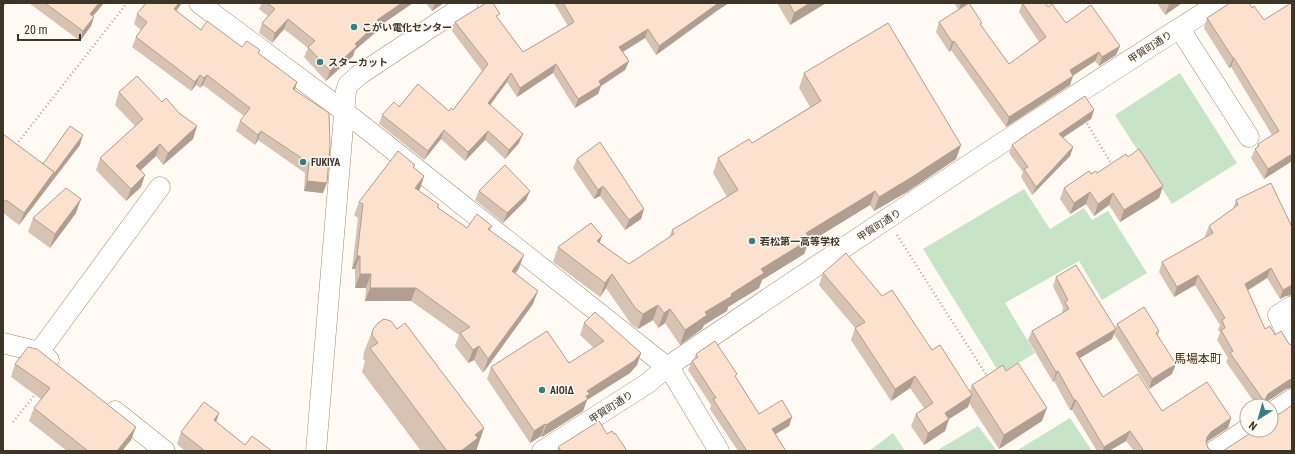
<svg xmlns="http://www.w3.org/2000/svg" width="1295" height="454" viewBox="0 0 1295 454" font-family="'Roboto Condensed','Noto Sans JP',sans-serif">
	<rect width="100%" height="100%" fill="#fffaf4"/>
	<g fill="#c7e4c9">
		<path d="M 1180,73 L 1237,163 L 1172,204 L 1115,115 Z"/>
		<path d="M 1024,189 L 1050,229 L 1084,208 L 1092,220 L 1108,211 L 1147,273 L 1102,300 L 1079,261 L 1005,303 L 1035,353 L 1000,374 L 923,249 Z"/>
		<path d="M 1070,418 L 1092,451 L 1016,451 Z"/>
		<path d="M 978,426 L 997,451 L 936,451 Z"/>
		<path d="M 893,433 L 905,451 L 869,451 Z"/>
	</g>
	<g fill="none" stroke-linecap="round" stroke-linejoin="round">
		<g stroke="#a18c6f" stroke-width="21">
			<g id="street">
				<path d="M 199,3 L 345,112 L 667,367 L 673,374 L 719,451"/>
				<path d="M 1178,29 L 1185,37 L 1249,137"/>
				<path d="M 1292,306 L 1278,315 L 1292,344"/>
				<path d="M 3,343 L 39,352 L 49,360"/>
				<path d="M 39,352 L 160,187"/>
				<path d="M 115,411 L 165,451"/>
				<path d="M 1271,413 L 1292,399"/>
				<path d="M 316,451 L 346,91 L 348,85 L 359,75 L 468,3"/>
				<path d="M 542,451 L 648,383 L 667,367 C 849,243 1033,121 1219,3"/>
				<path d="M 1214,451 L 1247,429"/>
			</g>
		</g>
		<g stroke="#aea89f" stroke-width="2.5" stroke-dasharray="1 3" stroke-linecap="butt">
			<path d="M 1085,120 L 1112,165"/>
			<path d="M 16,145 L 127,3"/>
			<path d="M 897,235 L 987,376"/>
			<path d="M 13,422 L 37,392"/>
		</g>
		<use href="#street" stroke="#fff" stroke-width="20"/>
	</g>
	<g fill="#d8c2b1">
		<path d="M 29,3 L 104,3 L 93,16 L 94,17 L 91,26 L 80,41 Z"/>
		<path d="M 144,3 L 182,3 L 176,11 L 201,30 L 259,54 L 297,82 L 295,90 L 323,193 L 304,191 L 305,173 L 258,140 L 255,145 L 236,131 L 240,121 L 244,116 L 203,85 L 200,88 L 196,85 L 191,91 L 132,47 L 136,37 L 141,30 L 134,24 L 137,14 L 145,4 Z"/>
		<path d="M 262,3 L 413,3 L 378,27 L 376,32 L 355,50 L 353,56 L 326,81 L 304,57 L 308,48 L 284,29 L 272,43 L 259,33 L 262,23 L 268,16 L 259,9 Z"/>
		<path d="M 426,3 L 444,3 L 432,11 Z"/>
		<path d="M 554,3 L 729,3 L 715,12 L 714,13 L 656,55 L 645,38 L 623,52 L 629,61 L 625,70 L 601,86 L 598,94 L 575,108 L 553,73 L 517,97 L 507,82 L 490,105 L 519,143 L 505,159 L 485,140 L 465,161 L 441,139 L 424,160 L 379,124 L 382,115 L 399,107 L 449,111 L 453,110 L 482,71 L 452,31 L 455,22 L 498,18 L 523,52 L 568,26 Z"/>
		<path d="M 777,3 L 826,3 L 790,25 Z"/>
		<path d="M 954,3 L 968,3 L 959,10 Z"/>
		<path d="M 1022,3 L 1045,3 L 1048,7 L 1066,23 L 1120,46 L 1116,55 L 1099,66 L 1095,61 L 1073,76 L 1070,85 L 1006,127 L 951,50 L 949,52 L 936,32 L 939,22 L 981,25 L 1009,64 L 1039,42 L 1019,12 Z"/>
		<path d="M 1157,3 L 1182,3 L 1165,15 Z"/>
		<path d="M 1252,8 L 1292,161 L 1264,179 L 1251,158 L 1255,149 L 1257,147 L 1258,144 L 1272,135 L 1231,67 L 1229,68 L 1204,28 L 1207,18 Z"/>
		<path d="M 804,73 L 961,145 L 956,159 L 907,192 L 874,211 L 870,205 L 808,243 L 804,254 L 762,280 L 759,288 L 728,307 L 727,311 L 704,325 L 702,329 L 680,345 L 665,323 L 658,328 L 653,320 L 638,329 L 631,324 L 606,288 L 600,297 L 553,262 L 558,247 L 600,243 L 629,264 L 669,238 L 672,230 L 727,197 L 713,173 L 718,158 L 752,143 L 810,107 L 799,88 Z"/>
		<path d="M 119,92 L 162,102 L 179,113 L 197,126 L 193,139 L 163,165 L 156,156 L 140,171 L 141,187 L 126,201 L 96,170 L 100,158 L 135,126 L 115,105 Z"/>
		<path d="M 1094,110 L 1091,119 L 1063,138 L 1073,147 L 1070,156 L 1032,195 L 1021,177 L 1023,172 L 1009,153 L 1012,145 Z"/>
		<path d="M 3,134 L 43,164 L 80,145 L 19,225 L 3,213 Z"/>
		<path d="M 1128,157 L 1163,186 L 1159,198 L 1120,222 L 1109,205 L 1094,216 L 1086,204 L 1070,214 L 1060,199 L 1064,188 L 1091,174 L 1097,173 Z"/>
		<path d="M 577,159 L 644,209 L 641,219 L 625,230 L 600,196 L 594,199 L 573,168 Z"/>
		<path d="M 415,165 L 414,168 L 424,176 L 420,189 L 418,191 L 439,205 L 438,208 L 467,228 L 492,226 L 490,230 L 519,268 L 515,274 L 533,304 L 483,373 L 474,360 L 468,363 L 455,346 L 459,335 L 411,301 L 365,301 L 366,288 L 355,288 L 355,269 L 352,269 L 358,218 L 354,215 L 359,202 Z"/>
		<path d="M 479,191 L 526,200 L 503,223 L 475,200 Z"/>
		<path d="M 1236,200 L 1292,227 L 1292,295 L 1286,296 L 1280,299 L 1267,278 L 1248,290 L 1265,329 L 1275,335 L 1289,344 L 1292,345 L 1292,388 L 1286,389 L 1265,403 L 1263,406 L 1257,406 L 1226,362 L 1228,358 L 1217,340 L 1220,333 L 1218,329 L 1220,325 L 1195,285 L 1174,297 L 1159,272 L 1162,262 L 1206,237 L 1205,236 L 1209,226 L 1233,209 Z"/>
		<path d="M 76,213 L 50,248 L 28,232 L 33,218 Z"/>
		<path d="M 823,273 L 882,296 L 970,391 L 972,385 L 1042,421 L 999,449 L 969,403 L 968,407 L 949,419 L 945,431 L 924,445 L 911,426 L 916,414 L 924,408 L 910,388 L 891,401 L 851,340 L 855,328 L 819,285 Z"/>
		<path d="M 1056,277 L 1116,328 L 1117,324 L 1159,331 L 1158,336 L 1172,374 L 1149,389 L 1114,334 L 1112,339 L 1080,358 L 1103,397 L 1162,411 L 1231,418 L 1228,428 L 1208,441 L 1206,443 L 1208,448 L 1212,451 L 1134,451 L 1126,441 L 1109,451 L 1097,451 L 1072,410 L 1070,410 L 1054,381 L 1053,382 L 1028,340 L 1032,331 L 1062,313 L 1062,312 L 1063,307 L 1053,286 Z"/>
		<path d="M 584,323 L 641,353 L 637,365 L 630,373 L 587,400 L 583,411 L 542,437 L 541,436 L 530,443 L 487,379 L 491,367 L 569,363 L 594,348 L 580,335 Z"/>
		<path d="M 373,329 L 397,329 L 484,428 L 476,451 L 421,451 L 362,372 L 365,361 L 363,359 L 364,352 Z"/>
		<path d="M 696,354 L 736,377 L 759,414 L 792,417 L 789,426 L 776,434 L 786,451 L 738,451 L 710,409 L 711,405 L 688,370 L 692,361 L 694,359 Z"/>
		<path d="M 15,364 L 136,427 L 131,440 L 122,451 L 67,451 L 29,421 L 34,408 L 41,399 L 11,377 Z"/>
		<path d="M 219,413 L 216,422 L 245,445 L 272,451 L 185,451 L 177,444 L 181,432 Z"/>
		<path d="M 607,434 L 627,451 L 557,451 L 558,447 Z"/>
	</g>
	<g fill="#b09e90">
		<path d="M 3,3 L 6,3 L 3,7 Z"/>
		<path d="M 99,3 L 104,3 L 87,23 L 90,14 Z"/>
		<path d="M 179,3 L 182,3 L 170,19 L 174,9 Z"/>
		<path d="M 402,3 L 413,3 L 378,27 L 376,32 L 355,50 L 353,56 L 326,81 L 330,71 L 377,20 Z"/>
		<path d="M 435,3 L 444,3 L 432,11 Z"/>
		<path d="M 717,3 L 729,3 L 715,12 L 714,13 L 656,55 L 659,46 Z"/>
		<path d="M 810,3 L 826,3 L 790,25 L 794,13 Z"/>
		<path d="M 961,3 L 968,3 L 959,10 Z"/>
		<path d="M 1172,3 L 1182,3 L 1165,15 L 1169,5 Z"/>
		<path d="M 94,17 L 91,26 L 80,41 L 83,31 Z"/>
		<path d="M 288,19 L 284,29 L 272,43 L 275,33 Z"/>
		<path d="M 648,29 L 645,38 L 616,56 L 619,47 Z"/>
		<path d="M 954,41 L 951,50 L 949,52 L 952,42 Z"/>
		<path d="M 1120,46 L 1116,55 L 1099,66 L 1102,57 Z"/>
		<path d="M 1099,52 L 1095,61 L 1066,80 L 1070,70 Z"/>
		<path d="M 1233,58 L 1234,58 L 1231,67 L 1229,68 Z"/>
		<path d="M 629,61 L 625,70 L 601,86 L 598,94 L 575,108 L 578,99 L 599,81 Z"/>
		<path d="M 556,64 L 553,73 L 517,97 L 520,88 Z"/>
		<path d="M 511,73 L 507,82 L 485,112 L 488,103 Z"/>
		<path d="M 200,75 L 196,85 L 191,91 L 195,82 Z"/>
		<path d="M 207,75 L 203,85 L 200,88 L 204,78 Z"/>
		<path d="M 1073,76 L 1070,85 L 1006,127 L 1009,117 Z"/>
		<path d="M 297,82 L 294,92 L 293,89 Z"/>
		<path d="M 1094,110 L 1091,119 L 1056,142 L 1059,134 Z"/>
		<path d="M 197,126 L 193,139 L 163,165 L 168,153 Z"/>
		<path d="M 444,130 L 441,139 L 424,160 L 428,151 Z"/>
		<path d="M 261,131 L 258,140 L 255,145 L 258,135 Z"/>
		<path d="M 488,131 L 485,140 L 465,161 L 468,152 Z"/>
		<path d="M 523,134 L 519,143 L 505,159 L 509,150 Z"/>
		<path d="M 83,135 L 80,145 L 50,184 L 54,174 Z"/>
		<path d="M 160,144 L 156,156 L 132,178 L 136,166 Z"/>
		<path d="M 961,145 L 956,159 L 907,192 L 874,211 L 879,197 Z"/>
		<path d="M 1073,147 L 1070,156 L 1032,195 L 1036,187 Z"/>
		<path d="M 1292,154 L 1292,161 L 1264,179 L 1268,169 Z"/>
		<path d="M 54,172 L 50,184 L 19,225 L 24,213 Z"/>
		<path d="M 145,175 L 141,187 L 126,201 L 131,189 Z"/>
		<path d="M 424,176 L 420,189 L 410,201 L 415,188 Z"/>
		<path d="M 307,181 L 327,183 L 323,193 L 304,191 Z"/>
		<path d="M 603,186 L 600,196 L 594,199 L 598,190 Z"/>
		<path d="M 1163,186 L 1159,198 L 1120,222 L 1124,210 Z"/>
		<path d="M 530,191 L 526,200 L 503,223 L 507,213 Z"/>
		<path d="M 875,191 L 870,205 L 808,243 L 804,254 L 762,280 L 759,288 L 728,307 L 727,311 L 704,325 L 702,329 L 680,345 L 685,330 L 705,312 L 731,294 L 806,233 Z"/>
		<path d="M 1090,192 L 1086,204 L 1070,214 L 1074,203 Z"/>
		<path d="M 1113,193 L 1109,205 L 1094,216 L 1098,204 Z"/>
		<path d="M 81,199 L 76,213 L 50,248 L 55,234 Z"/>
		<path d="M 644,209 L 641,219 L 625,230 L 629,220 Z"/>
		<path d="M 602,236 L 597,251 L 597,241 Z"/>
		<path d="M 524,255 L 519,268 L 507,285 L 512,271 Z"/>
		<path d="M 357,256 L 360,256 L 355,269 L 352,269 Z"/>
		<path d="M 1271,268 L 1267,278 L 1242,294 L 1245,284 Z"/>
		<path d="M 360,274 L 371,274 L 366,288 L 355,288 Z"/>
		<path d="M 612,274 L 606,288 L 600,297 L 605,283 Z"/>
		<path d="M 1198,275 L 1195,285 L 1174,297 L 1177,287 Z"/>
		<path d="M 1292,285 L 1292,295 L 1286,296 L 1280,299 L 1283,290 L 1290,286 Z"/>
		<path d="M 370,288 L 416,288 L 411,301 L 365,301 Z"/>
		<path d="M 538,291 L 533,304 L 483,373 L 488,359 Z"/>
		<path d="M 658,305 L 653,320 L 638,329 L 643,314 Z"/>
		<path d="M 670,309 L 665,323 L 658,328 L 664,313 Z"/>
		<path d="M 1116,329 L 1112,339 L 1073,362 L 1076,353 Z"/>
		<path d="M 479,346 L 474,360 L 468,363 L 473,350 Z"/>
		<path d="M 641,353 L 637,365 L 630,373 L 587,400 L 583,411 L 542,437 L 546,425 L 587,391 Z"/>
		<path d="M 1176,364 L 1172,374 L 1149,389 L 1152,379 Z"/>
		<path d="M 1058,371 L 1054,381 L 1053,382 L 1056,372 Z"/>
		<path d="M 915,376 L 910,388 L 891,401 L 895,389 Z"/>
		<path d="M 1292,379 L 1292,385 L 1291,388 L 1286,389 L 1265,403 L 1263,406 L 1262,406 L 1264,401 L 1268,394 L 1289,380 Z"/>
		<path d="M 972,395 L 968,407 L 949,419 L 945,431 L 924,445 L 928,433 L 945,413 Z"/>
		<path d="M 1074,400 L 1076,400 L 1072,410 L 1070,410 Z"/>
		<path d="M 1047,408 L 1042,421 L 999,449 L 1004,435 Z"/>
		<path d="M 219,413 L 215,425 L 214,420 Z"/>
		<path d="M 792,417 L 789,426 L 769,438 L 772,429 Z"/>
		<path d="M 1231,418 L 1228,428 L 1208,441 L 1204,446 L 1207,437 L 1211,432 Z"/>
		<path d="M 545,424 L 541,436 L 530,443 L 534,431 Z"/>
		<path d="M 136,427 L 131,440 L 122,451 L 117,451 Z"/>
		<path d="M 484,428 L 476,451 L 461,451 L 475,435 Z"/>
		<path d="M 1130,431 L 1126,441 L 1109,451 L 1102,451 L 1104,447 Z"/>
	</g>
	<g fill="#fbe1ce" stroke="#b09e90">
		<path d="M 45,3 L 99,3 L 90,14 L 94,17 L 83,31 Z"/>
		<path d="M 146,3 L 179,3 L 174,9 L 201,30 L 207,21 L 242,47 L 247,41 L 260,50 L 258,53 L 297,82 L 293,89 L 329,113 L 330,146 L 327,183 L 307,181 L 309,163 L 261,131 L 258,135 L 240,121 L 250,108 L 207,75 L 204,78 L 200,75 L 195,82 L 136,37 L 147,22 L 137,14 Z"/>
		<path d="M 267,3 L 402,3 L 377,20 L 379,22 L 355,44 L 357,46 L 330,71 L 308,47 L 315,41 L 288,19 L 275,33 L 262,23 L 275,9 Z"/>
		<path d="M 486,3 L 493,3 L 500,14 L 496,16 L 523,52 L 574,22 L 563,3 L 717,3 L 717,4 L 659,46 L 648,29 L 619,47 L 629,61 L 599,81 L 601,85 L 578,99 L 556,64 L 520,88 L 511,73 L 488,103 L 523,134 L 509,150 L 488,131 L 468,152 L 444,130 L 428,151 L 382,115 L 394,102 L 399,107 L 418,84 L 449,111 L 451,108 L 453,110 L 488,64 L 455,22 Z"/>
		<path d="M 789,3 L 810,3 L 794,13 Z"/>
		<path d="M 969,3 L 982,23 L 980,24 L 1009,64 L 1046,37 L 1022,3 L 1045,3 L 1048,7 L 1052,4 L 1066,23 L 1091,5 L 1120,46 L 1102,57 L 1099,52 L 1070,70 L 1073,76 L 1009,117 L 954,41 L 952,42 L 939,22 Z"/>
		<path d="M 1167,3 L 1172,3 L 1169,5 Z"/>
		<path d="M 1230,3 L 1249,3 L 1252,8 L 1254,6 L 1264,20 L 1291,3 L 1292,4 L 1292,154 L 1268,169 L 1255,149 L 1259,146 L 1258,144 L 1279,131 L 1234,58 L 1233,58 L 1207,18 Z"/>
		<path d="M 888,23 L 961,145 L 912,177 L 879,197 L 875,191 L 806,233 L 810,239 L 761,269 L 764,273 L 731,294 L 732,296 L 705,312 L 707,315 L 685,330 L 670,309 L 664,313 L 658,305 L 643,314 L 636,309 L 612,274 L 605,283 L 558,247 L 591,223 L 602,236 L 597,241 L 629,264 L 674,234 L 672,230 L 738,190 L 718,158 L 749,139 L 752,143 L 821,101 L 804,73 Z"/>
		<path d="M 137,76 L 162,102 L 166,98 L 179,113 L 197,126 L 168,153 L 160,144 L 136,166 L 145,175 L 131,189 L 100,158 L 143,119 L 119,92 Z"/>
		<path d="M 1085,96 L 1094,110 L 1059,134 L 1073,147 L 1036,187 L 1024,169 L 1028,167 L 1012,145 L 1023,137 Z"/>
		<path d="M 70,126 L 83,135 L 54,174 L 54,172 L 43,164 Z"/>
		<path d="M 3,134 L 54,172 L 24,213 L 6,200 L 3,203 Z"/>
		<path d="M 600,142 L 644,209 L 629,220 L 603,186 L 598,190 L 577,159 Z"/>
		<path d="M 1139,149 L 1163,186 L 1124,210 L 1113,193 L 1098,204 L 1090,192 L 1074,203 L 1064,188 L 1089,171 L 1091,174 L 1096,171 L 1097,173 L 1126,154 L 1128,157 Z"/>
		<path d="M 398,151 L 415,165 L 413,167 L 424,176 L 415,188 L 439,205 L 437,207 L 467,228 L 477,214 L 492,226 L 488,229 L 524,255 L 512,271 L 538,291 L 488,359 L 479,346 L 473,350 L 460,333 L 470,327 L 416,288 L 370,288 L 371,274 L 360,274 L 360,256 L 357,256 L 363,204 L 359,202 Z"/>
		<path d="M 505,165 L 530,191 L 507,213 L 479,191 Z"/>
		<path d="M 1271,183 L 1292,227 L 1292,285 L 1290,286 L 1283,290 L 1271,268 L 1245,284 L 1265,329 L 1270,326 L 1275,335 L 1281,331 L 1289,344 L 1292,345 L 1292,379 L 1289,380 L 1268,394 L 1264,401 L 1230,353 L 1233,351 L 1221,330 L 1225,328 L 1222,320 L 1225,318 L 1198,275 L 1177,287 L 1162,262 L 1213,233 L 1209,226 L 1238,205 L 1236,200 Z"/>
		<path d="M 66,188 L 81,199 L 55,234 L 33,218 Z"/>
		<path d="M 846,253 L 882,296 L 892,290 L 932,350 L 940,345 L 972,395 L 945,413 L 949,419 L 928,433 L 916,414 L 933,403 L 915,376 L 895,389 L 855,328 L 865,322 L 823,273 Z"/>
		<path d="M 1076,265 L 1116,329 L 1076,353 L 1103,397 L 1138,374 L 1162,411 L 1207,382 L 1231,418 L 1211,432 L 1207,437 L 1206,442 L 1208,448 L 1212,451 L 1144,451 L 1130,431 L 1104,447 L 1076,400 L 1074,400 L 1058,371 L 1056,372 L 1032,331 L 1069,309 L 1065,302 L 1068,300 L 1056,277 Z"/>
		<path d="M 1144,307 L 1159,331 L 1156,333 L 1176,364 L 1152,379 L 1117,324 Z"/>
		<path d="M 595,312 L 641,353 L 634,361 L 587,391 L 590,394 L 586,396 L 588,399 L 546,425 L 545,424 L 534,431 L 491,367 L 547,331 L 569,363 L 604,341 L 584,323 Z"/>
		<path d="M 384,319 L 391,321 L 397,329 L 405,323 L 484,428 L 475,435 L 478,438 L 461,451 L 455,451 L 455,450 L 454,451 L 447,451 L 370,348 L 378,343 L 372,335 L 373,329 L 378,323 Z"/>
		<path d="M 715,341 L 737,374 L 735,376 L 759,414 L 782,400 L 792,417 L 772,429 L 786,451 L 747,451 L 713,399 L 716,398 L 692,361 L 698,357 L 696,354 Z"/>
		<path d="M 28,347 L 37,349 L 136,427 L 117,451 L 88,451 L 34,408 L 50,388 L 15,364 Z"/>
		<path d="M 1018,363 L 1047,408 L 1004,435 L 972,385 L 1003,365 L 1006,371 Z"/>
		<path d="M 204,402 L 219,413 L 214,420 L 245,445 L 252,436 L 272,451 L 205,451 L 181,432 Z"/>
		<path d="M 1292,405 L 1292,451 L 1223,451 L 1255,430 L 1271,430 L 1271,420 L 1272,419 L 1271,418 L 1271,415 L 1272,414 L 1276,415 L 1281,413 Z"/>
		<path d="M 599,421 L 607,434 L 612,431 L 614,434 L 615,433 L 627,451 L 561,451 L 558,447 Z"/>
	</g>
	<g fill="#378081" stroke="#fffaf4" stroke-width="1.5">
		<circle cx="354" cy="27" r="4"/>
		<circle cx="320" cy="62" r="4"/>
		<circle cx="303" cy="162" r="4"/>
		<circle cx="752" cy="241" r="4"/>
		<circle cx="542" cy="390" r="4"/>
	</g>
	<g text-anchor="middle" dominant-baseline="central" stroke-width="3" stroke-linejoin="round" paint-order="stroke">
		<g font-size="10" font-weight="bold" fill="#3d3528" stroke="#fffaf4" text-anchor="start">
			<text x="362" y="27">こがい電化センター</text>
			<text x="328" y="62">スターカット</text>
			<text x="311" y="162">FUKIYA</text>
			<text x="760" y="241">若松第一高等学校</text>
			<text x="550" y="390">AIOIΔ</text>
		</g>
		<g font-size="10" fill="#3d3528" stroke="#fffaf4">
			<text transform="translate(1150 47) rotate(-33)">甲賀町通り</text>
			<text transform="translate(879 225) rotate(-33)">甲賀町通り</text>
			<text transform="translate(611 407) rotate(-33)">甲賀町通り</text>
		</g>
		<g font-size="12" fill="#402e14" stroke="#fffaf4">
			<text x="1198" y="359">馬場本町</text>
		</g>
	</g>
	<rect width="1295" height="454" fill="none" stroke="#3d3528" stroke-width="8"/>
	<g transform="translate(1259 418) rotate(217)"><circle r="19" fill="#fffaf4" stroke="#b1aba2"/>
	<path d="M0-3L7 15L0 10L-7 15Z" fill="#378081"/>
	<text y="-6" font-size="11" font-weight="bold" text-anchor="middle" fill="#3d3528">N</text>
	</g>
	<path d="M18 34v6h62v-6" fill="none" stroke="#3d3528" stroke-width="2"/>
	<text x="24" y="34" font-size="12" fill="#3d3528" stroke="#fffaf4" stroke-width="3" paint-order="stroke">20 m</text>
</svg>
